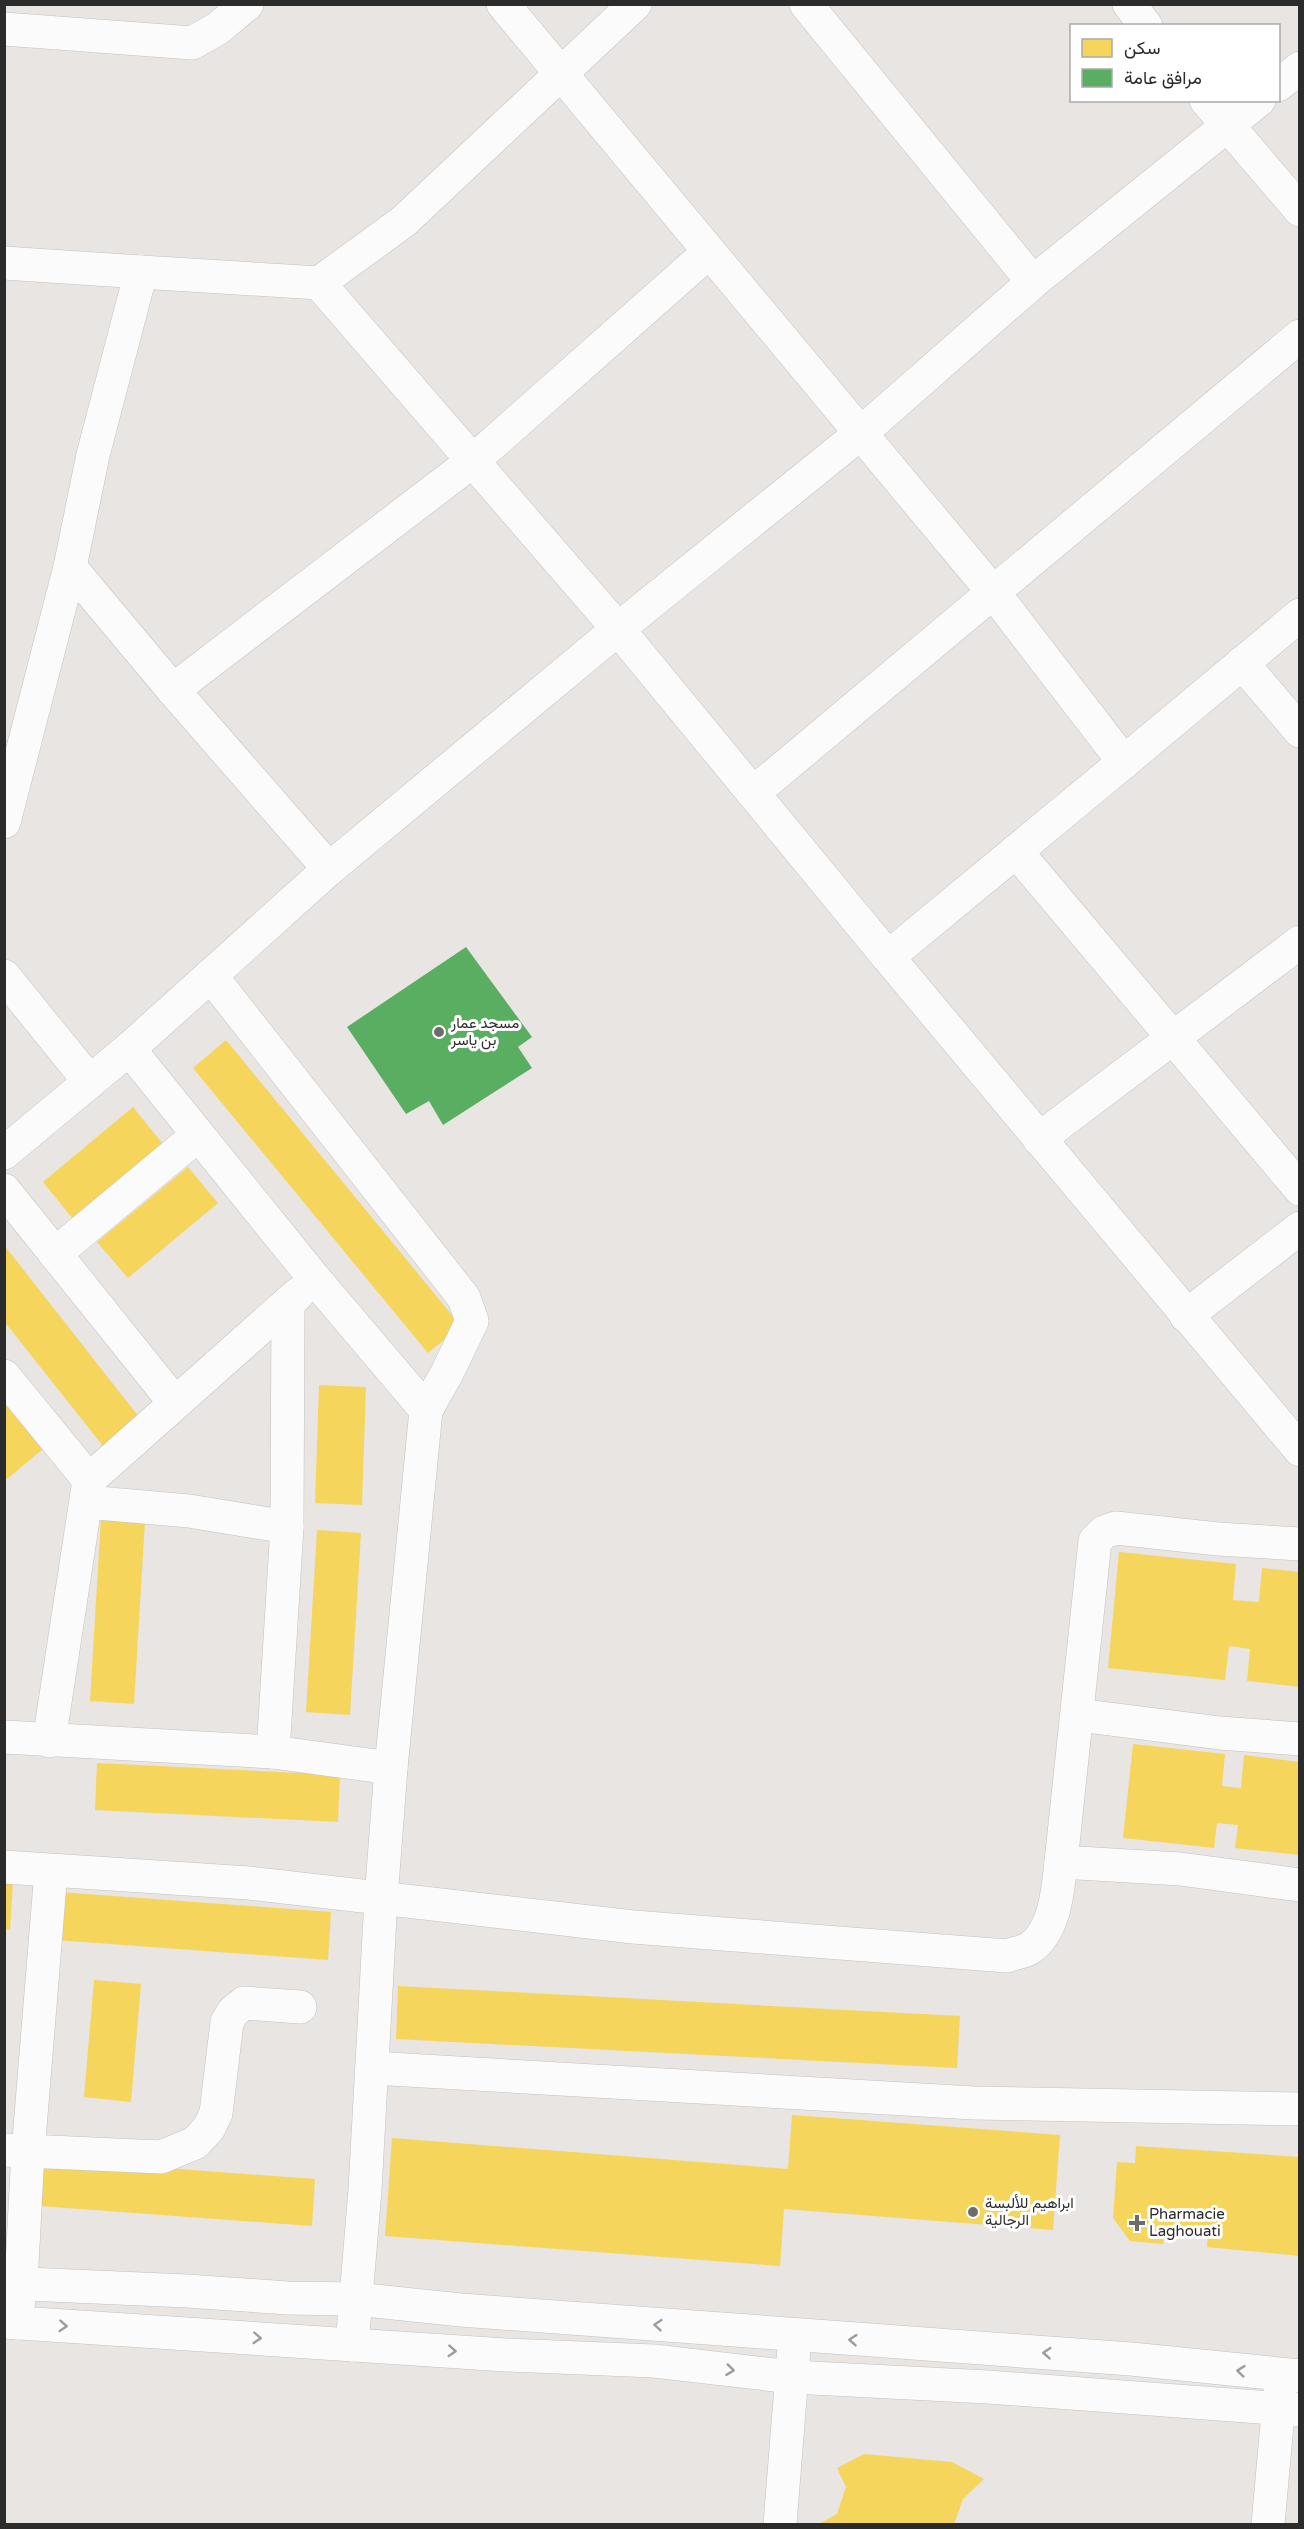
<svg xmlns="http://www.w3.org/2000/svg" width="1304" height="2529" viewBox="0 0 1304 2529" font-family="'Varela Round',Vazirmatn,sans-serif">
	<rect width="100%" height="100%" fill="#e8e5e2"/>
	<g fill="#f6d55c">
		<path d="M 226,1040 L 461,1326 L 428,1353 L 193,1068 Z"/>
		<path d="M 133,1107 L 163,1144 L 73,1219 L 43,1182 Z"/>
		<path d="M 188,1167 L 218,1203 L 128,1278 L 97,1242 Z"/>
		<path d="M 4,1245 L 139,1417 L 103,1446 L 4,1321 Z"/>
		<path d="M 319,1385 L 366,1387 L 362,1505 L 315,1503 Z"/>
		<path d="M 4,1402 L 43,1449 L 7,1479 L 4,1476 Z"/>
		<path d="M 101,1518 L 145,1521 L 134,1704 L 90,1701 Z"/>
		<path d="M 317,1530 L 361,1533 L 350,1715 L 306,1712 Z"/>
		<path d="M 1119,1552 L 1236,1564 L 1233,1600 L 1259,1602 L 1262,1568 L 1300,1572 L 1300,1687 L 1247,1681 L 1250,1649 L 1229,1646 L 1225,1680 L 1108,1668 Z"/>
		<path d="M 1133,1744 L 1225,1754 L 1222,1786 L 1241,1788 L 1244,1755 L 1300,1762 L 1300,1855 L 1235,1848 L 1238,1825 L 1217,1823 L 1214,1848 L 1123,1838 Z"/>
		<path d="M 97,1763 L 340,1775 L 338,1822 L 95,1810 Z"/>
		<path d="M 4,1881 L 13,1882 L 10,1930 L 4,1929 Z"/>
		<path d="M 60,1892 L 331,1912 L 328,1960 L 56,1940 Z"/>
		<path d="M 94,1980 L 141,1984 L 131,2102 L 84,2097 Z"/>
		<path d="M 398,1986 L 960,2016 L 957,2068 L 396,2039 Z"/>
		<path d="M 792,2115 L 1060,2135 L 1053,2230 L 784,2209 L 780,2266 L 385,2236 L 392,2138 L 788,2169 Z"/>
		<path d="M 1136,2146 L 1300,2157 L 1300,2256 L 1207,2247 L 1208,2233 L 1165,2229 L 1163,2244 L 1130,2241 L 1113,2218 L 1117,2162 L 1135,2163 Z"/>
		<path d="M 43,2159 L 315,2179 L 312,2226 L 40,2206 Z"/>
		<path d="M 864,2454 L 952,2462 L 984,2479 L 963,2499 L 954,2524 L 819,2524 L 837,2514 L 846,2487 L 837,2468 Z"/>
	</g>
	<path fill="#5aae61" d="M 466,947 L 532,1037 L 518,1047 L 532,1068 L 443,1125 L 429,1101 L 406,1114 L 347,1027 Z"/>
	<g fill="none" stroke-linecap="round" stroke-linejoin="round">
		<g stroke="#c2c2c2" stroke-width="34">
			<g id="street">
				<path d="M 503,4 L 993,592 L 1124,762 L 1300,615"/>
				<path d="M 806,4 L 1033,282"/>
				<path d="M 4,29 L 192,43 L 217,29 L 247,4"/>
				<path d="M 1278,85 L 1300,68"/>
				<path d="M 4,263 L 141,272 L 93,455 L 70,567 L 4,822"/>
				<path d="M 141,272 L 319,283 L 618,629 L 888,957"/>
				<path d="M 319,283 L 404,221 L 635,4"/>
				<path d="M 70,567 L 173,690 L 329,869"/>
				<path d="M 1242,663 L 1300,731"/>
				<path d="M 173,690 L 474,460 L 709,252"/>
				<path d="M 1124,762 L 888,957 L 1300,1450"/>
				<path d="M 753,793 L 1300,336"/>
				<path d="M 1016,851 L 1300,1189"/>
				<path d="M 4,976 L 90,1082"/>
				<path d="M 211,976 L 464,1298 L 472,1321 L 447,1373 L 426,1410"/>
				<path d="M 129,1049 L 314,1278 L 426,1410 L 391,1768 L 381,1899 L 365,2190 L 352,2345"/>
				<path d="M 1039,1139 L 1300,942"/>
				<path d="M 4,1153 L 129,1049 L 329,869 L 618,629 L 861,433 L 1033,282 L 1259,100"/>
				<path d="M 4,1190 L 175,1403"/>
				<path d="M 55,1254 L 198,1135"/>
				<path d="M 1186,1316 L 1300,1228"/>
				<path d="M 4,1376 L 89,1480 L 49,1741"/>
				<path d="M 89,1480 L 298,1294"/>
				<path d="M 86,1502 L 189,1511 L 287,1527"/>
				<path d="M 1300,1544 L 1218,1539 L 1116,1528 L 1104,1532 L 1095,1541 L 1061,1862 L 1180,1869 L 1300,1885"/>
				<path d="M 1078,1715 L 1220,1733 L 1300,1739"/>
				<path d="M 4,1737 L 273,1752 L 391,1768"/>
				<path d="M 273,1752 L 287,1527 L 288,1303"/>
				<path d="M 4,1867 L 249,1883 L 633,1927 L 1007,1956 C 1014,1953 1024,1952 1030,1948 C 1055,1931 1058,1890 1061,1862"/>
				<path d="M 372,2068 L 974,2103 L 1300,2109"/>
				<path d="M 4,2150 L 161,2157 L 195,2143 L 209,2128 L 216,2113 L 227,2022 L 233,2012 L 244,2003 L 300,2007"/>
				<path d="M 16,2323 L 21,2284 L 28,2152 L 51,1871"/>
				<path d="M 780,2524 L 795,2336"/>
				<path d="M 1268,2524 L 1281,2380"/>
			</g>
		</g>
		<g stroke="#c2c2c2" stroke-width="34">
			<g id="secondary">
				<path d="M 1129,4 L 1146,26"/>
				<path d="M 1206,100 L 1300,210"/>
				<path d="M 4,2283 L 187,2291 L 288,2298 L 356,2299 L 461,2310 L 1131,2359 L 1300,2376"/>
				<path d="M 4,2322 L 506,2355 L 654,2361 L 792,2377 L 988,2387 L 1300,2410"/>
			</g>
		</g>
		<use href="#street" stroke="#fcfbfb" stroke-width="33"/>
		<use href="#secondary" stroke="#fcfbfb" stroke-width="33"/>
	</g>
	<defs><path id="oneway-chevron" d="M-2-3.5L2.5 0L-2 3.5" fill="none" stroke-width="1.6" stroke-linecap="round" stroke-linejoin="round" transform="scale(1.5)"/></defs>
	<g stroke="#9e9d9d">
		<use href="#oneway-chevron" transform="translate(658 2325) rotate(-175)"/>
		<use href="#oneway-chevron" transform="translate(63 2326) rotate(4)"/>
		<use href="#oneway-chevron" transform="translate(257 2338) rotate(4)"/>
		<use href="#oneway-chevron" transform="translate(853 2340) rotate(-176)"/>
		<use href="#oneway-chevron" transform="translate(452 2351) rotate(4)"/>
		<use href="#oneway-chevron" transform="translate(1047 2353) rotate(-176)"/>
		<use href="#oneway-chevron" transform="translate(730 2370) rotate(7)"/>
		<use href="#oneway-chevron" transform="translate(1241 2371) rotate(-174)"/>
	</g>
	<g fill="#6d6c6b" stroke="#fff" stroke-width="2">
		<circle cx="439" cy="1032" r="6"/>
		<circle cx="973" cy="2212" r="6"/>
		<path d="M1134 2214h6v6h6v6h-6v6h-6v-6h-6v-6h6z"/>
	</g>
	<g text-anchor="middle" dominant-baseline="central" stroke-width="6" stroke-linejoin="round" paint-order="stroke">
		<g font-size="15" fill="#2b2b2b" stroke="#fff" text-anchor="start">
			<text x="451" y="1023">مسجد عمار<tspan x="451" dy="17">بن ياسر</tspan></text>
			<text x="985" y="2203">ابراهيم للألبسة<tspan x="985" dy="17">الرجالية</tspan></text>
			<text x="1149" y="2214">Pharmacie<tspan x="1149" dy="17">Laghouati</tspan></text>
		</g>
	</g>
	<rect width="1304" height="2529" fill="none" stroke="#2b2b2b" stroke-width="12"/>
	<rect x="1070" y="24" width="210" height="78" fill="#ffffff" stroke="#aaaaaa" stroke-width="1.5"/>
	<rect x="1082" y="39" width="30" height="18" fill="#f6d55c" stroke="#aaaaaa" stroke-width="1.5"/>
	<text x="1124" y="54" font-size="18" fill="#2b2b2b">سكن</text>
	<rect x="1082" y="69" width="30" height="18" fill="#5aae61" stroke="#aaaaaa" stroke-width="1.5"/>
	<text x="1124" y="84" font-size="18" fill="#2b2b2b">مرافق عامة</text>
</svg>
